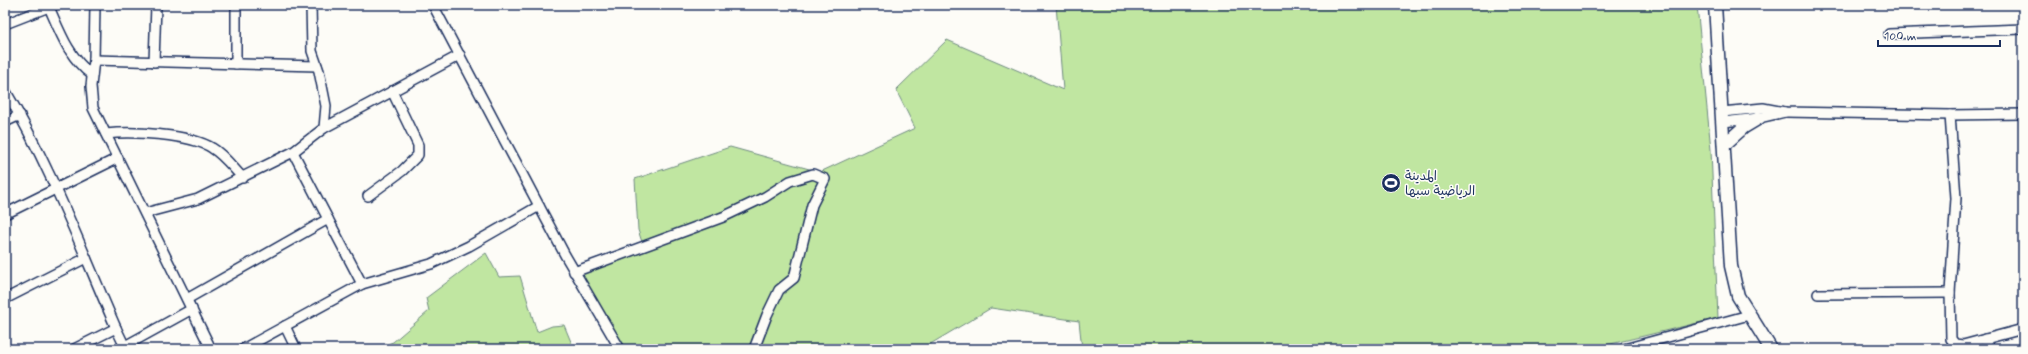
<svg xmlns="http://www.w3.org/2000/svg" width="2028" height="354" viewBox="0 0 2028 354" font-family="Mynerve,'Playpen Sans Arabic',sans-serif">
	<rect width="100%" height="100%" fill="#fdfcf7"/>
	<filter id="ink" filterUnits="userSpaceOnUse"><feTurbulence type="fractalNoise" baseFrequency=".025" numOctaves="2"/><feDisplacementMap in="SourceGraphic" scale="8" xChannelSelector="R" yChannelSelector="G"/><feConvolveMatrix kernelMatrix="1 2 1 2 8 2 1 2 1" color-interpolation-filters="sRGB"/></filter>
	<g filter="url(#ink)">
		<g fill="#c0e6a1" stroke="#6e8a80">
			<path d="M 1056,5 L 1697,5 L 1711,150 L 1718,318 L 1590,349 L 1082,349 L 1079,321 L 991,308 L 922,349 L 620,349 L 572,268 L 642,242 L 638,230 L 635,179 L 730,147 L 820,172 L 915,128 L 896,90 L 947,40 L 1063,90 Z"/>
			<path d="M 486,253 L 499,277 L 520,276 L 537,332 L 552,326 L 564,325 L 574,349 L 384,349 L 385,345 L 393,342 L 429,311 L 426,298 Z"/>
		</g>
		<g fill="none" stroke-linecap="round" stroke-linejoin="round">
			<g stroke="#1b2f5e" stroke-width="12">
				<g id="street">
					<path d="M 95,5 L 94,60 L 91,86 L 93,108 L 211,349"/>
					<path d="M 311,5 L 312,51 L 319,71 L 326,106 L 324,128"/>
					<path d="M 433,5 L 565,255 L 620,349"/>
					<path d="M 49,7 C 60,32 69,58 92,75"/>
					<path d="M 5,24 L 54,5"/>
					<path d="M 1889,34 L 2023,29"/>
					<path d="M 94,60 L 317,66"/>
					<path d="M 154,62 L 156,5"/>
					<path d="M 236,64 L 236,5"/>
					<path d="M 5,90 C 50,165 81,248 116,328"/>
					<path d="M 1722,112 L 1763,108 L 1785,112 L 1950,115 L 2023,114"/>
					<path d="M 1950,115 L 1956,198 L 1950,293 L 1951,339 L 1955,344 L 1963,345 L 2023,329"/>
					<path d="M 5,122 L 20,115"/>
					<path d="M 1723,122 L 1759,118 L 1785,112"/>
					<path d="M 106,134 C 132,131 190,134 212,148 C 224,155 233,168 243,178"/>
					<path d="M 368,196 L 402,171 L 418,155 L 418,145 L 392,91"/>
					<path d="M 145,213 L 198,199 L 293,152"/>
					<path d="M 5,214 L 118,158"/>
					<path d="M 574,272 L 723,217 L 765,197 L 790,181 L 813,174 L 825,179 L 812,205 L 794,278 L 779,290 L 767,315 L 754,349"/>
					<path d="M 362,284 L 431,264 L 469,246 L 539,206"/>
					<path d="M 1818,294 L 1950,293"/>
					<path d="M 5,299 L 86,258"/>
					<path d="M 187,299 L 328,219"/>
					<path d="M 285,326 L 296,349"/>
					<path d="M 1985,339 L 1989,349"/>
					<path d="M 125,346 L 192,309"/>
					<path d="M 74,349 L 116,328 L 126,349"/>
					<path d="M 243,349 L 362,284 L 293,152 L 324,128 L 460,55"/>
					<path d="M 1624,349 L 1749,315"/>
				</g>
			</g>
			<g stroke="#1b2f5e" stroke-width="15">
				<g id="secondary">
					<path d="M 1715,5 L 1731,266 L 1738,296 L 1771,349"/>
					<path d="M 1724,145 L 1744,127 L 1759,118"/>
				</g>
			</g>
			<use href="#street" stroke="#fdfcf7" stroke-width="9"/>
			<use href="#secondary" stroke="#fdfcf7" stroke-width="12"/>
		</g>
	</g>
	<defs>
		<g id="stadium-disc" transform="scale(1)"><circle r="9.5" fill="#1b2f5e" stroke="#fdfcf7"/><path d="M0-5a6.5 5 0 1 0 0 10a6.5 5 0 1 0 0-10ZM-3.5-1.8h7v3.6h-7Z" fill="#fff"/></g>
	</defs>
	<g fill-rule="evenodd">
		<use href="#stadium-disc" x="1391" y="183"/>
	</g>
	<g text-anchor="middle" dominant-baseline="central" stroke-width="3" stroke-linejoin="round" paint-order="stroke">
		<g font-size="13" fill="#1b2f5e" stroke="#fdfcf7" text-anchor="start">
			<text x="1405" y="176">المدينة<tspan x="1405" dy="15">الرياضية سبها</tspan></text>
		</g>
	</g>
	<rect width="2028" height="354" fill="none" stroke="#fdfcf7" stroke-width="20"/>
	<rect x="10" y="10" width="2008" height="334" fill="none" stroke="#1b2f5e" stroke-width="1.5" filter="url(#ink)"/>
	<path d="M1878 40v6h122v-6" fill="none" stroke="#1b2f5e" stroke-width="2"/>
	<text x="1884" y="40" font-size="12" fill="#1b2f5e" stroke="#fdfcf7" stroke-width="3" paint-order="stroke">100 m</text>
</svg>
